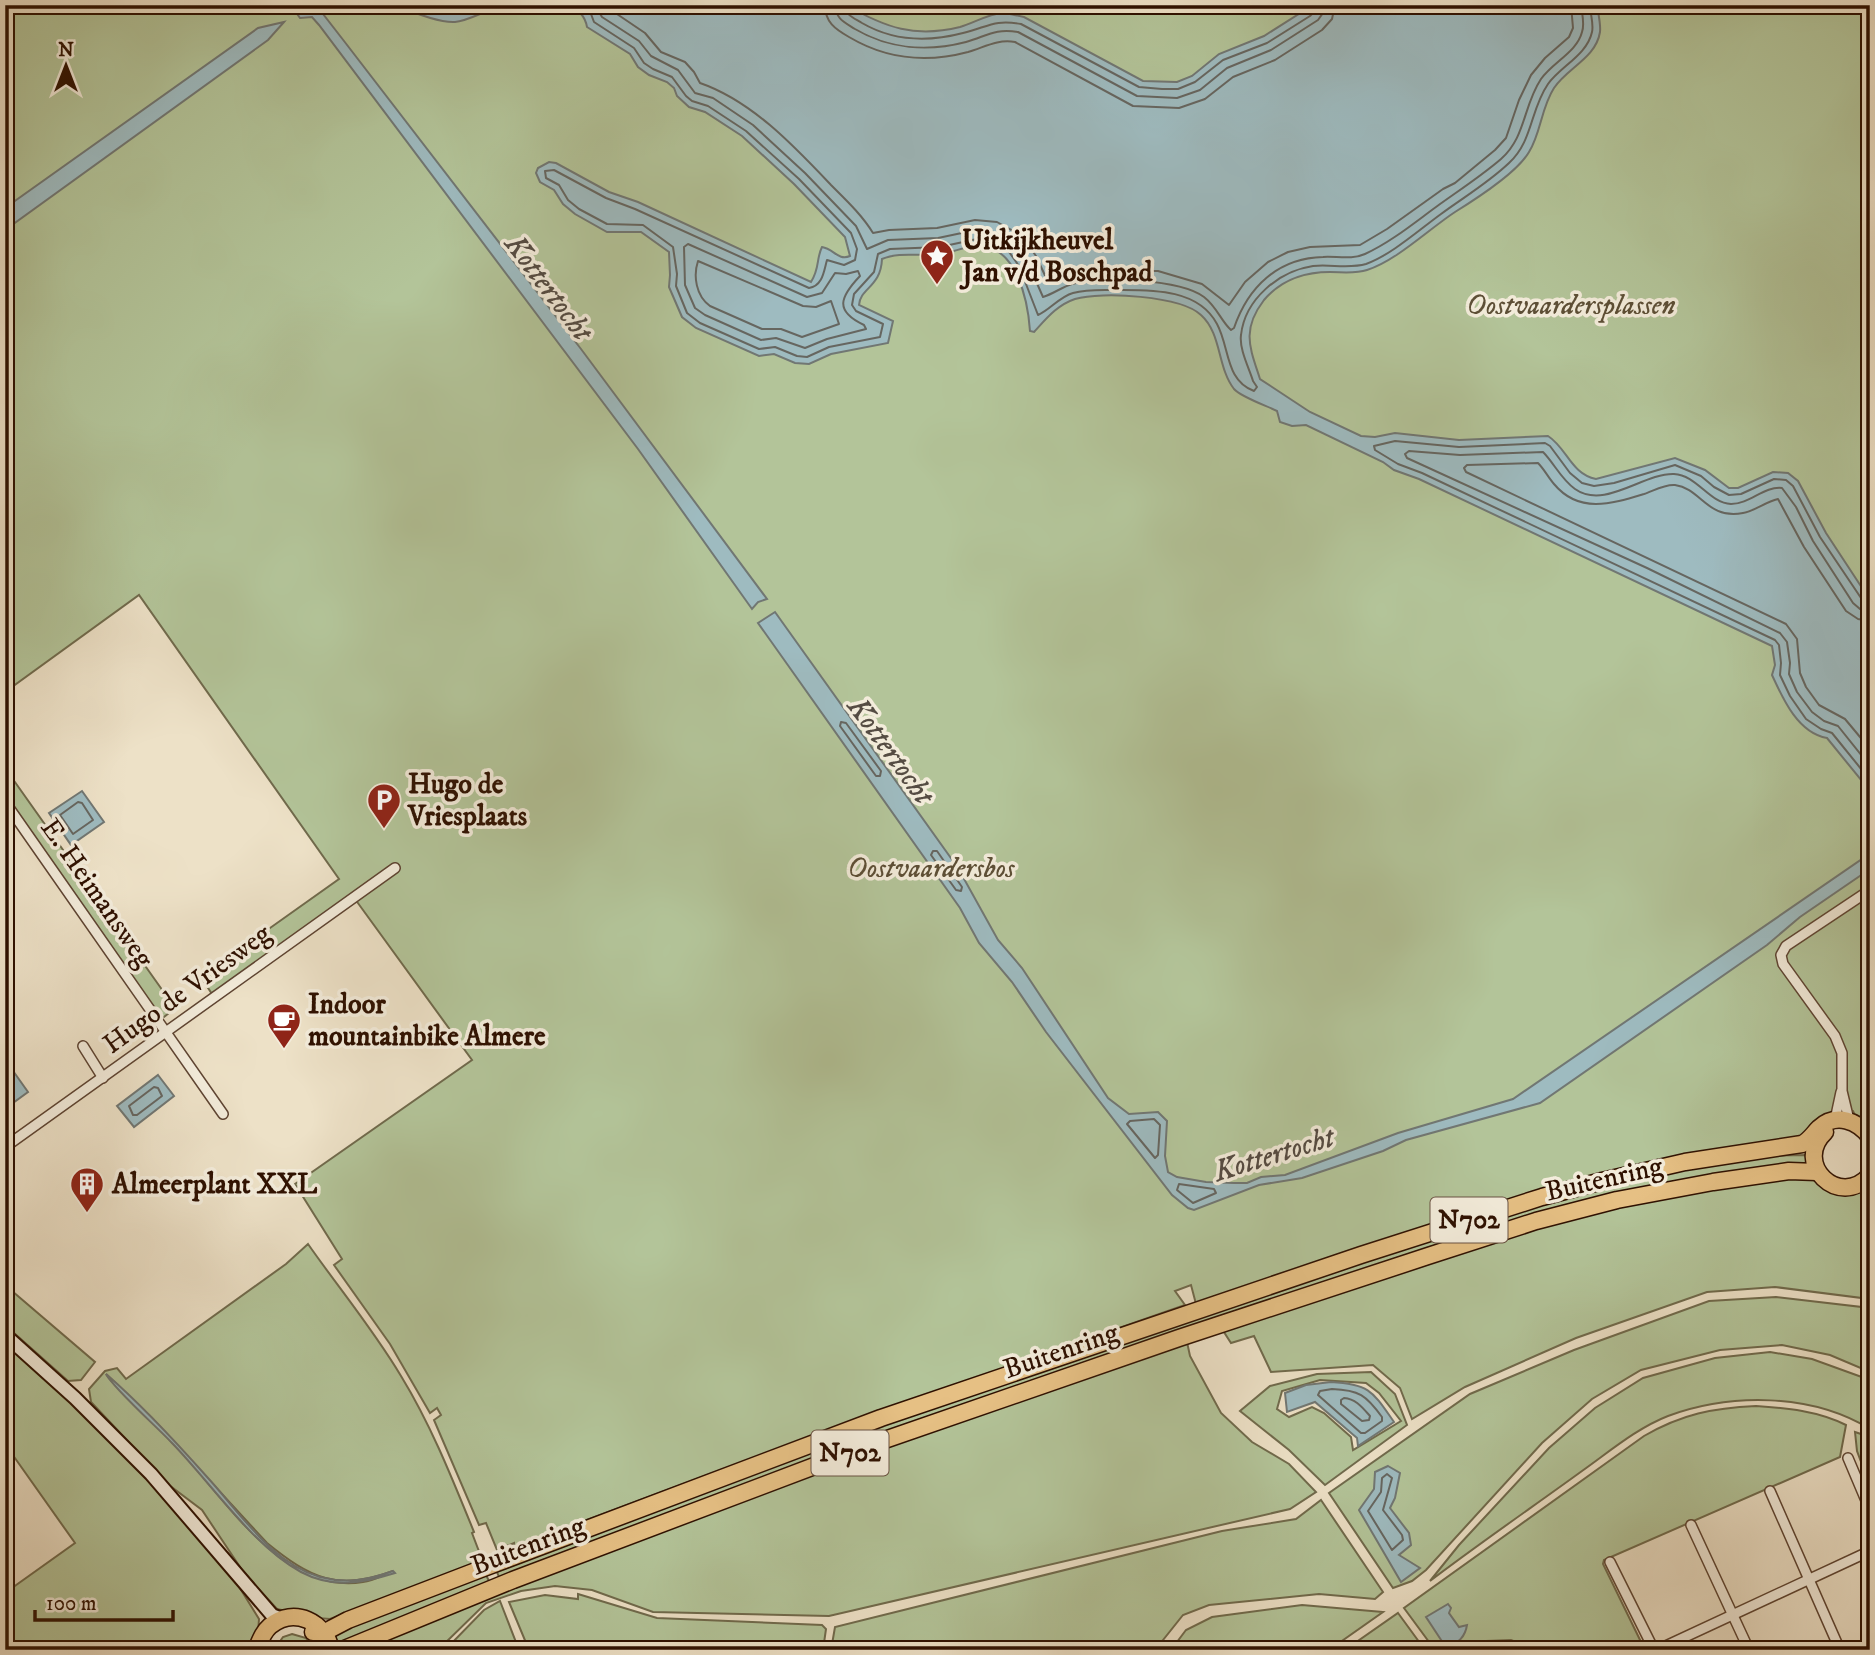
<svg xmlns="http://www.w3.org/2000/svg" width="1875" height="1655" viewBox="0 0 1875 1655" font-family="'IM FELL DW Pica',serif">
	<rect width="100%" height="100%" fill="#ede1c7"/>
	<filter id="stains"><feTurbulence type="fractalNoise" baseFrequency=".00286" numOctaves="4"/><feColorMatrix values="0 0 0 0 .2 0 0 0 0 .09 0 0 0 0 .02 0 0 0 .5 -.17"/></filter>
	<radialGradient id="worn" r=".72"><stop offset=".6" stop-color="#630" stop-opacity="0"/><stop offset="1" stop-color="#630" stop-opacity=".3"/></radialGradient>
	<g fill="#b3c499" stroke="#706a4c" stroke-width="2" fill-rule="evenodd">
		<path d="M 5,5 L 1870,5 L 1870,1129 L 1857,1119 L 1853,1111 L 1828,1114 L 1800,1139 L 1666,1160 L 1196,1304 L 1191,1285 L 1175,1291 L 1185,1305 L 839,1426 L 514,1547 L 514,1543 L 497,1550 L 486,1523 L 479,1525 L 434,1420 L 441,1415 L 437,1408 L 430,1413 L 390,1344 L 334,1265 L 342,1259 L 295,1184 L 472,1060 L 355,899 L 212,994 L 201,977 L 339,879 L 139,595 L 5,692 Z"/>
		<path d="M 5,768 L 175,1008 L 164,1017 L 159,1016 L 5,798 Z"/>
		<path d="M 1807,1155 L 1808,1165 L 1708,1177 L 1612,1194 L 698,1502 L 499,1577 L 495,1567 L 804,1451 L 1133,1337 L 1598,1186 L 1759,1156 Z"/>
		<path d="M 1811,1177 L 1870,1181 L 1870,1299 L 1775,1287 L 1707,1292 L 1576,1338 L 1465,1387 L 1412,1419 L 1400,1388 L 1373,1365 L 1271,1372 L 1254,1336 L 1231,1343 L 1222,1329 L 1520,1231 L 1712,1185 Z"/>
		<path d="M 308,1244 C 338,1287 373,1329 401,1376 C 431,1425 452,1478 474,1532 L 472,1533 L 483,1562 L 330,1619 L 317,1618 L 277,1609 L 244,1573 L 202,1510 L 169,1485 L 91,1402 L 89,1389 L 105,1371 L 117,1368 L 126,1379 L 286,1264 ZM 106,1374 L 152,1418 L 267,1543 C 310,1578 338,1592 393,1571 C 383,1575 373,1581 363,1582 C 285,1595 229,1504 184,1455 C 168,1438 152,1421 135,1405 C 126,1395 113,1385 106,1374 Z"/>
		<path d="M 5,1285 L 95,1362 L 81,1380 L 68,1381 L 5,1325 Z"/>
		<path d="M 1776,1297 L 1870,1308 L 1870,1372 L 1830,1355 L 1782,1345 L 1720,1350 L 1641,1370 L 1592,1399 L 1542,1443 L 1426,1570 L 1412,1581 L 1393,1588 L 1329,1493 L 1470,1394 L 1574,1350 L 1709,1301 Z"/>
		<path d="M 1187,1342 L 1190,1356 L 1221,1413 L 1252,1442 L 1289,1464 L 1316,1492 L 1290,1509 L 829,1616 L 653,1612 L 592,1590 L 555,1586 L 521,1591 L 486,1603 L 438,1650 L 352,1650 C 628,1540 907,1438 1187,1342 Z"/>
		<path d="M 5,1343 L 79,1409 L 164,1497 L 238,1585 L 259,1619 L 258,1633 L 250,1648 L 5,1650 L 5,1593 L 75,1543 L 5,1444 L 5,1403 L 10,1400 L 5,1395 Z"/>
		<path d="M 1770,1352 L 1812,1359 L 1870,1380 L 1870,1429 C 1811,1393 1731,1393 1668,1416 C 1637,1428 1609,1452 1582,1471 C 1531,1508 1480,1543 1430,1581 L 1459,1545 L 1549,1448 L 1595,1408 L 1643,1378 L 1715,1358 Z"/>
		<path d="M 1371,1372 L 1395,1394 L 1407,1425 L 1325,1485 L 1289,1450 L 1240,1411 L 1270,1386 L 1317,1374 ZM 1320,1380 L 1366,1383 L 1379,1393 L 1401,1421 L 1353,1450 L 1351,1437 L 1324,1413 L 1312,1407 L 1289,1417 L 1277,1409 L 1282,1391 Z"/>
		<path d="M 1756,1406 C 1787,1408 1818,1411 1846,1425 L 1840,1457 L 1604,1560 L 1603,1564 L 1642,1644 L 1641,1650 L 1537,1650 L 1511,1640 L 1486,1641 L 1473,1645 L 1466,1650 L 1435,1650 L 1404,1608 L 1644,1436 C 1682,1414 1713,1408 1756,1406 Z"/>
		<path d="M 1855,1432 L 1870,1437 L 1870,1486 L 1857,1451 Z"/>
		<path d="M 1321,1500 L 1383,1592 L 1375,1599 L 1319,1594 L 1209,1605 L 1183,1615 L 1155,1650 L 831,1650 L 835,1627 L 1222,1531 L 1296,1519 Z"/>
		<path d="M 484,1571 L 490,1583 L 338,1647 L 331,1632 Z"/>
		<path d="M 578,1594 L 657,1618 L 822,1625 L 826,1629 L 823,1650 L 529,1650 L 509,1602 L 545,1595 L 578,1599 Z"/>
		<path d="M 500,1601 L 519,1650 L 445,1650 L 484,1610 Z"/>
		<path d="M 1302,1605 L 1383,1612 L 1329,1650 L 1171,1650 L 1186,1630 L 1212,1617 Z"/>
		<path d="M 1398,1613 L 1425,1650 L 1345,1650 Z"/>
		<path d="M 292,1634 L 306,1638 L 314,1650 L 274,1650 L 283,1637 Z"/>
	</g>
	<g fill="#9ebbc0" stroke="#717773" stroke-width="2">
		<path d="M 295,5 L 316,5 L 344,41 L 581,349 L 767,599 L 758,602 L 752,609 L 638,449 L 319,25 L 312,17 L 300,18 L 293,8 Z"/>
		<path d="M 396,5 L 508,5 C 490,7 470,21 455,22 C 438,23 412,12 396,5 Z"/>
		<path d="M 568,5 L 846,5 C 886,28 915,38 960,27 C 974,23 988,14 1002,13 C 1009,13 1017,16 1024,17 L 1143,81 L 1177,82 L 1192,76 L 1219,54 L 1264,36 L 1313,5 L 1597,5 C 1598,13 1601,24 1600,32 C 1596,58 1567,68 1554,88 C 1541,108 1541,133 1529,152 C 1517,173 1476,199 1455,212 C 1429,229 1396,261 1367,270 C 1355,274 1342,272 1330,272 C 1305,272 1281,280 1264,300 C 1241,330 1250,348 1260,379 L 1310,412 L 1361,436 L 1375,437 L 1395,433 L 1459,440 L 1548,436 C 1567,448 1571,474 1596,479 L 1675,458 L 1705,470 L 1729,488 L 1738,488 L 1773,472 L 1788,473 L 1798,481 L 1826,533 L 1870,600 L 1870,791 L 1827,738 C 1798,733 1783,699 1772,675 L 1775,665 L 1772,646 L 1419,479 L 1394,470 L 1383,462 L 1306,425 L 1292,426 L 1280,422 L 1277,411 C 1267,406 1241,397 1234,389 C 1217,367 1222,334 1201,315 C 1181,296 1102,291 1075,299 C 1057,305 1046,319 1034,332 L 1030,331 C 1028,302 1017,245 978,246 C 966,246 954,252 941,254 C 922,257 900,251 882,259 C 881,287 860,288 859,305 L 893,321 L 888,343 L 831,354 L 809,364 L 795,363 L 774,354 L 759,356 L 696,328 L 682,317 L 669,287 L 670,275 L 669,252 L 641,232 L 607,232 L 575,214 L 563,204 L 554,190 L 540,182 L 536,173 L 538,168 L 549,162 L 556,163 L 609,192 L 638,202 L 811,282 C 820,268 816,259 822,247 C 834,249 838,261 850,256 L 845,237 L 794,184 L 742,136 L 705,112 L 689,107 L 677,96 L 674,88 L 667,82 L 649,75 L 638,67 L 630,54 L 587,27 C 585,15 578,9 568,5 Z"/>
		<path d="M 284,22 L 268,40 L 5,230 L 5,208 L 258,28 Z"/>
		<path d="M 775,612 L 958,868 L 998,940 L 1022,968 L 1108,1098 L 1129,1114 L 1158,1112 L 1167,1121 L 1165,1156 L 1168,1172 L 1177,1177 L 1206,1182 L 1234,1183 L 1247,1183 L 1261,1177 L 1285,1175 L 1398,1133 L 1513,1099 L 1865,857 L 1870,859 L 1870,869 L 1800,917 L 1767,945 L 1540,1103 L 1406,1140 L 1383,1151 L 1302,1178 L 1259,1185 L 1194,1210 L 1188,1208 L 1172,1195 L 1046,1032 L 1012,982 L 979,943 L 960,908 L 758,623 Z"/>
		<path d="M 82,791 L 104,822 L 71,845 L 49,813 Z"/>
		<path d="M 11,1068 L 28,1092 L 6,1108 L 5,1071 Z"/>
		<path d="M 158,1075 L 174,1096 L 134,1127 L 117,1106 Z"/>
		<path d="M 106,1374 C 142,1405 176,1442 208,1478 C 240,1513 272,1563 320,1577 C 346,1584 368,1580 393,1571 L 395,1573 C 363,1583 333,1589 301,1572 C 253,1546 211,1483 172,1443 C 157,1427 114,1389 106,1374 Z"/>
		<path d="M 1331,1382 C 1370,1384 1373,1392 1394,1422 L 1358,1446 L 1357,1438 L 1315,1402 L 1287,1412 L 1285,1393 L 1306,1385 Z"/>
		<path d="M 1388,1466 L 1400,1473 L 1395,1498 L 1390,1508 L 1409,1533 L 1411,1545 L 1399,1555 L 1420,1568 L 1401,1582 L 1359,1510 L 1374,1489 L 1375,1472 Z"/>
		<path d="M 1448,1604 L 1451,1608 L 1449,1613 L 1459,1627 L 1467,1625 C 1465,1638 1458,1642 1447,1649 L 1426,1617 Z"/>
	</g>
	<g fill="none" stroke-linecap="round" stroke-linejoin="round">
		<g stroke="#666660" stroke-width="2">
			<path d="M 582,5 L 591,14 L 594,22 L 634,48 L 644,63 L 653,69 L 672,77 L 686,96 L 692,101 L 708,106 L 746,131 L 799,179 L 851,233 L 857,249 L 855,260 L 844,265 L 827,260 C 824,270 823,286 809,288 L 635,209 L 606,198 L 554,170 L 545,171 L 546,178 L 559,185 L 568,200 L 579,209 L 607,224 L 643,225 L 673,247 L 677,274 L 676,286 L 687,313 L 700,323 L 759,349 L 775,347 L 797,356 L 807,357 L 829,347 L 880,337 L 883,324 L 856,311 L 852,305 L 854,294 L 874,272 L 878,254 L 890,249 L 940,247 L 977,239 L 992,241 L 1007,249 L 1019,266 L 1038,315 C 1050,310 1059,297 1073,293 C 1087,289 1102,290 1116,290 C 1150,290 1198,288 1217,324 C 1230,348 1225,380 1254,391 L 1257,387 L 1253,381 C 1249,368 1239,349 1241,335 C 1245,299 1279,271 1313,266 C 1330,264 1349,269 1366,264 C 1391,255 1419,230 1441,214 C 1464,197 1488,183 1509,163 C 1533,141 1530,110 1548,84 C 1561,66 1587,55 1592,32 C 1594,24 1590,13 1590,5"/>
			<path d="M 595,5 L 602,17 L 639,41 L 651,56 L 678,70 L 695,93 L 713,98 L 753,125 L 805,173 L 856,226 L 867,249 L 888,240 L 938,238 L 976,230 L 994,232 L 1015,245 L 1028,263 L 1043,297 C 1053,294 1062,287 1072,284 C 1101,276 1180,279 1204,297 C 1217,307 1221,321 1231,330 L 1234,328 C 1248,287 1278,258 1323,257 C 1336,256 1352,260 1365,254 C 1391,242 1414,223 1436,207 C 1458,191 1480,177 1501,159 C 1526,137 1523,106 1541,79 C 1553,62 1577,52 1582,32 C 1585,24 1582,14 1581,5"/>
			<path d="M 608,5 L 611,10 L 645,33 L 661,52 L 685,62 L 694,72 L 700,83 C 752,101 794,146 831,185 C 846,200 862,215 873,233 L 889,230 L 937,228 L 975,220 L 997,222 L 1022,236 L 1036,256 L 1048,282 L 1067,274 L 1083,271 L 1158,271 L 1202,284 L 1229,305 L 1245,282 L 1268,262 L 1288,252 L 1310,247 L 1360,245 L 1387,229 L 1443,189 L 1455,183 L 1495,150 L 1506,138 L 1519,100 L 1531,75 L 1545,58 L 1569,37 L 1573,28 L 1571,5"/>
			<path d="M 825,5 C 825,22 835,29 849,37 C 886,59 927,63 968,52 C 985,47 997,39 1015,42 L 1133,106 L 1179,108 L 1205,99 L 1233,77 L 1275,60 L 1322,30 L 1332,19 L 1335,5"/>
			<path d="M 835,5 C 836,19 844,22 855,29 C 889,49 928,52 966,42 C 987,36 995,28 1018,32 L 1137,96 L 1177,98 L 1200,90 L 1227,68 L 1271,50 L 1318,20 L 1323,13 L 1324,5"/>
			<path d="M 844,5 C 845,15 854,18 862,23 C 893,41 929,42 963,33 C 988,27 994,19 1021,24 L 1139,87 L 1162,89 L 1178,89 L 1195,82 L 1223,60 L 1267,43 L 1310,16 L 1314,12 L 1315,5"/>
			<path d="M 688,244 L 807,297 L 822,293 L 835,273 L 846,274 L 858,271 L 860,276 C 840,297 834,311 864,325 L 866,329 L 827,339 L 805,348 L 776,338 L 761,340 L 705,315 L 695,308 L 685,285 L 684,247 Z"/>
			<path d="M 698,261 L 803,306 L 816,307 L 831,301 L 839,324 L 802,337 L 781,329 L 762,329 L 710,306 C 696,296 693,276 698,261 Z"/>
			<path d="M 1870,602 L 1861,598 L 1820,537 L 1793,486 L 1786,480 L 1774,479 L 1741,494 L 1729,495 L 1714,487 L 1701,476 L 1675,465 L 1614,483 L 1594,486 L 1582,483 L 1570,473 L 1550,446 L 1545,443 L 1459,447 L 1395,441 L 1374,446 L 1375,450 L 1398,464 L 1422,473 L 1775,640 L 1779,645 L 1781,663 L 1780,675 L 1790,696 L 1806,719 L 1821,729 L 1832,733 L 1870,780"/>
			<path d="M 1870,611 L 1860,609 L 1853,603 L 1813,541 L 1796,507 L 1782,488 C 1764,486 1750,504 1731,504 C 1709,503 1697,475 1674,474 C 1643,473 1605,510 1575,489 C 1561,479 1554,463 1543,452 L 1460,455 L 1409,451 L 1405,454 L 1407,458 L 1647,568 L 1780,633 L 1787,642 L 1790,663 L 1789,674 L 1797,692 L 1812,712 L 1824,721 L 1838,726 L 1870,766"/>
			<path d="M 1870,621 L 1858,619 L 1846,611 L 1804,547 L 1778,499 C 1765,502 1755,511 1743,513 C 1707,520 1701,488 1675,485 C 1665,484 1653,491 1644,494 C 1611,504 1579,514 1554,484 C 1548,477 1544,469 1538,463 L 1467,465 L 1464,468 L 1466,472 L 1786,624 L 1797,639 L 1800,673 L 1806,687 L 1819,705 L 1845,719 L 1870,749"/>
			<path d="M 841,722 L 846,723 L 881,771 L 880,776 L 876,776 L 840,726 Z"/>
			<path d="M 78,802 L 82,803 L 93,820 L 73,834 L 60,815 Z"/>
			<path d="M 933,851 L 937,851 L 962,887 L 961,891 L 956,890 L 931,855 Z"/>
			<path d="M 154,1087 L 158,1088 L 162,1096 L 137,1115 L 133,1115 L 129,1106 Z"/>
			<path d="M 1154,1119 L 1160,1125 L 1158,1155 L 1155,1158 L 1127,1124 L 1130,1121 Z"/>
			<path d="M 1179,1184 L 1214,1189 L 1216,1193 L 1193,1203 L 1177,1190 Z"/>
			<path d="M 1332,1389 C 1359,1390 1366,1395 1382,1417 L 1382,1421 L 1365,1433 L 1361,1433 L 1318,1395 L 1320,1391 Z"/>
			<path d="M 1344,1398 C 1356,1399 1362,1407 1370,1416 L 1369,1420 L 1362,1421 L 1341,1404 L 1341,1400 Z"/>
			<path d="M 1387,1474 L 1392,1478 L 1383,1510 L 1402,1535 L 1403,1540 L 1392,1550 L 1368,1511 L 1381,1492 L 1382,1478 Z"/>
		</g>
		<g stroke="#5e4432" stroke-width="12">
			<g id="street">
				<path d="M 5,802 L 223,1114"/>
				<path d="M 83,1046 L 103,1078"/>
				<path d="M 1835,1120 L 1841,1092"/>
				<path d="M 1849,1120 L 1842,1091 L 1842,1053 L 1835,1036 L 1783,964 L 1781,955 L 1786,946 L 1870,890"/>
				<path d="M 5,1147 L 395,868"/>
				<path d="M 1848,1458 L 1870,1510"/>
				<path d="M 1770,1491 L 1840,1650"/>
				<path d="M 1691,1525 L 1749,1650"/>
				<path d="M 1610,1562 L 1654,1650"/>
				<path d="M 1657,1650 L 1870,1551"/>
			</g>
		</g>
		<g stroke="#2e1000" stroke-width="16">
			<path id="secondary" d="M 5,1335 L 75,1398 L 151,1474 L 272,1615 L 282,1619"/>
		</g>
		<g stroke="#2e1000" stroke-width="19">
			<g id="highway">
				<path d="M 1825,1132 C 1792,1163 1839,1210 1870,1175"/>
				<path d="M 313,1632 L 325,1632 L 348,1620 L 481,1569 L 881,1418 L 1361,1255 L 1542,1197 L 1602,1181 L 1685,1162 L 1802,1144 C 1810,1140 1813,1134 1819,1128 C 1836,1112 1858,1121 1870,1137"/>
				<path d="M 256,1650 C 260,1641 263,1632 270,1626 C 294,1606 326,1622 331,1650"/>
				<path d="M 342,1650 L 513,1580 L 870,1445 L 1179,1338 L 1428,1256 L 1536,1221 L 1617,1200 L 1713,1182 L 1789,1171 L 1817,1172"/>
			</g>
		</g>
		<use href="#street" stroke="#f3ecdb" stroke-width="9"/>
		<use href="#secondary" stroke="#f3ecdb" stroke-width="12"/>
		<use href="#highway" stroke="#e6c084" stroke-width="16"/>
	</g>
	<defs>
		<g id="sight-pin" transform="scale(1.75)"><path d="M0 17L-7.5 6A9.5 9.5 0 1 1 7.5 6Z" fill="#8f2418" stroke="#f3ecdb"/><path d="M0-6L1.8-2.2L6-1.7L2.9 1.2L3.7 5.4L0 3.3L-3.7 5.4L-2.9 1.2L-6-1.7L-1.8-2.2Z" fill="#fff"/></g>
		<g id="parking-pin" transform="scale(1.75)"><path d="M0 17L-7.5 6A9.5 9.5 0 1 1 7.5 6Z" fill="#8f2418" stroke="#f3ecdb"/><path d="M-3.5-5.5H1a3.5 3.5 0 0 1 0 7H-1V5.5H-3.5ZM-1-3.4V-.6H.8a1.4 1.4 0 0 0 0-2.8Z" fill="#fff"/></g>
		<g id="cafe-pin" transform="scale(1.75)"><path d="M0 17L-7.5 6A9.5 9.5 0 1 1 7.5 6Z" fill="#8f2418" stroke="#f3ecdb"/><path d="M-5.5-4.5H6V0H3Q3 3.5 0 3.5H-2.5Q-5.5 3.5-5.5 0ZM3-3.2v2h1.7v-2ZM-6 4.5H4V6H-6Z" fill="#fff"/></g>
		<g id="building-pin" transform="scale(1.75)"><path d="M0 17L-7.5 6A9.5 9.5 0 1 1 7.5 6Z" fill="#8f2418" stroke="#f3ecdb"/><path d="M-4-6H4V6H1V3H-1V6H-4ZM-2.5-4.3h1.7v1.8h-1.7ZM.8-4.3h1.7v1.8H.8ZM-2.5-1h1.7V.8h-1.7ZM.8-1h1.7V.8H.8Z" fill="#fff"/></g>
	</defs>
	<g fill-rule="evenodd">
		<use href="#sight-pin" x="937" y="256"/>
		<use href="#parking-pin" x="384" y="800"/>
		<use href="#cafe-pin" x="284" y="1020"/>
		<use href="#building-pin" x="87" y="1184"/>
	</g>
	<g text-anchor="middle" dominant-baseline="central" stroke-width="7" stroke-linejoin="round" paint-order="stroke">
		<g fill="#f3ecdb" stroke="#695242" stroke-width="2">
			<rect x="1430.5" y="1197.5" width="77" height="45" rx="5"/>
			<rect x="811.5" y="1430.5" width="77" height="45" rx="5"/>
		</g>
		<g font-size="26" font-weight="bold" fill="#2e1000">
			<text x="1469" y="1220">N702</text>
			<text x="850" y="1453">N702</text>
		</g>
		<g font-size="28" font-weight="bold" fill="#2e1000" stroke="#f3ecdb" text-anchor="start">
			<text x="962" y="240">Uitkijkheuvel<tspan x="962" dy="32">Jan v/d Boschpad</tspan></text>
			<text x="408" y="784">Hugo de<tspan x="408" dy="32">Vriesplaats</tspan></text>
			<text x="308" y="1004">Indoor<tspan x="308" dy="32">mountainbike Almere</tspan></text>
			<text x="112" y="1184">Almeerplant XXL</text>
		</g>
		<g font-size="28" font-style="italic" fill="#5d4f36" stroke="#f3ecdb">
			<text x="1571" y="305">Oostvaardersplassen</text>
			<text x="931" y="868">Oostvaardersbos</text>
		</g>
		<g font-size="28" fill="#2e1000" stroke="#f3ecdb">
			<text transform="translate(97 893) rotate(55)">E. Heimansweg</text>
			<text transform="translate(187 989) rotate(-36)">Hugo de Vriesweg</text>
			<text transform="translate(1604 1179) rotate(-13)">Buitenring</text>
			<text transform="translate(1061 1351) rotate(-19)">Buitenring</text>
			<text transform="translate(528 1546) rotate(-21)">Buitenring</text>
		</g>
		<g font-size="30" font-style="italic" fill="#554c43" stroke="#f3ecdb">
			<text transform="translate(548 288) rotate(53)">Kottertocht</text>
			<text transform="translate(890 751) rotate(54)">Kottertocht</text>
			<text transform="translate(1274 1155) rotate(-17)">Kottertocht</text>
		</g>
	</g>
	<rect width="1875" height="1655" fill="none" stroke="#ede1c7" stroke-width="28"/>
	<rect x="7" y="7" width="1861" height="1641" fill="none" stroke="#2e1000" stroke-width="3.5"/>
	<rect x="14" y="14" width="1847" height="1627" fill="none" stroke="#2e1000" stroke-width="2"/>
	<g transform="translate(66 66)" stroke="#f3ecdb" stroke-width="5" paint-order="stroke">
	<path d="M0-5L12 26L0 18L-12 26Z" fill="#2e1000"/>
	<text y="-10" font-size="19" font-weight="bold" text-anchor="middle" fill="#2e1000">N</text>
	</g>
	<path d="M35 1610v10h138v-10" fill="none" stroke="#2e1000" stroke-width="3.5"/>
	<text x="46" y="1610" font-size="21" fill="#2e1000" stroke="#f3ecdb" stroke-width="5" paint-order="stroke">100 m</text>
	<rect width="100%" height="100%" filter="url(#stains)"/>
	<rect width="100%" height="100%" fill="url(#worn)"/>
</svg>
